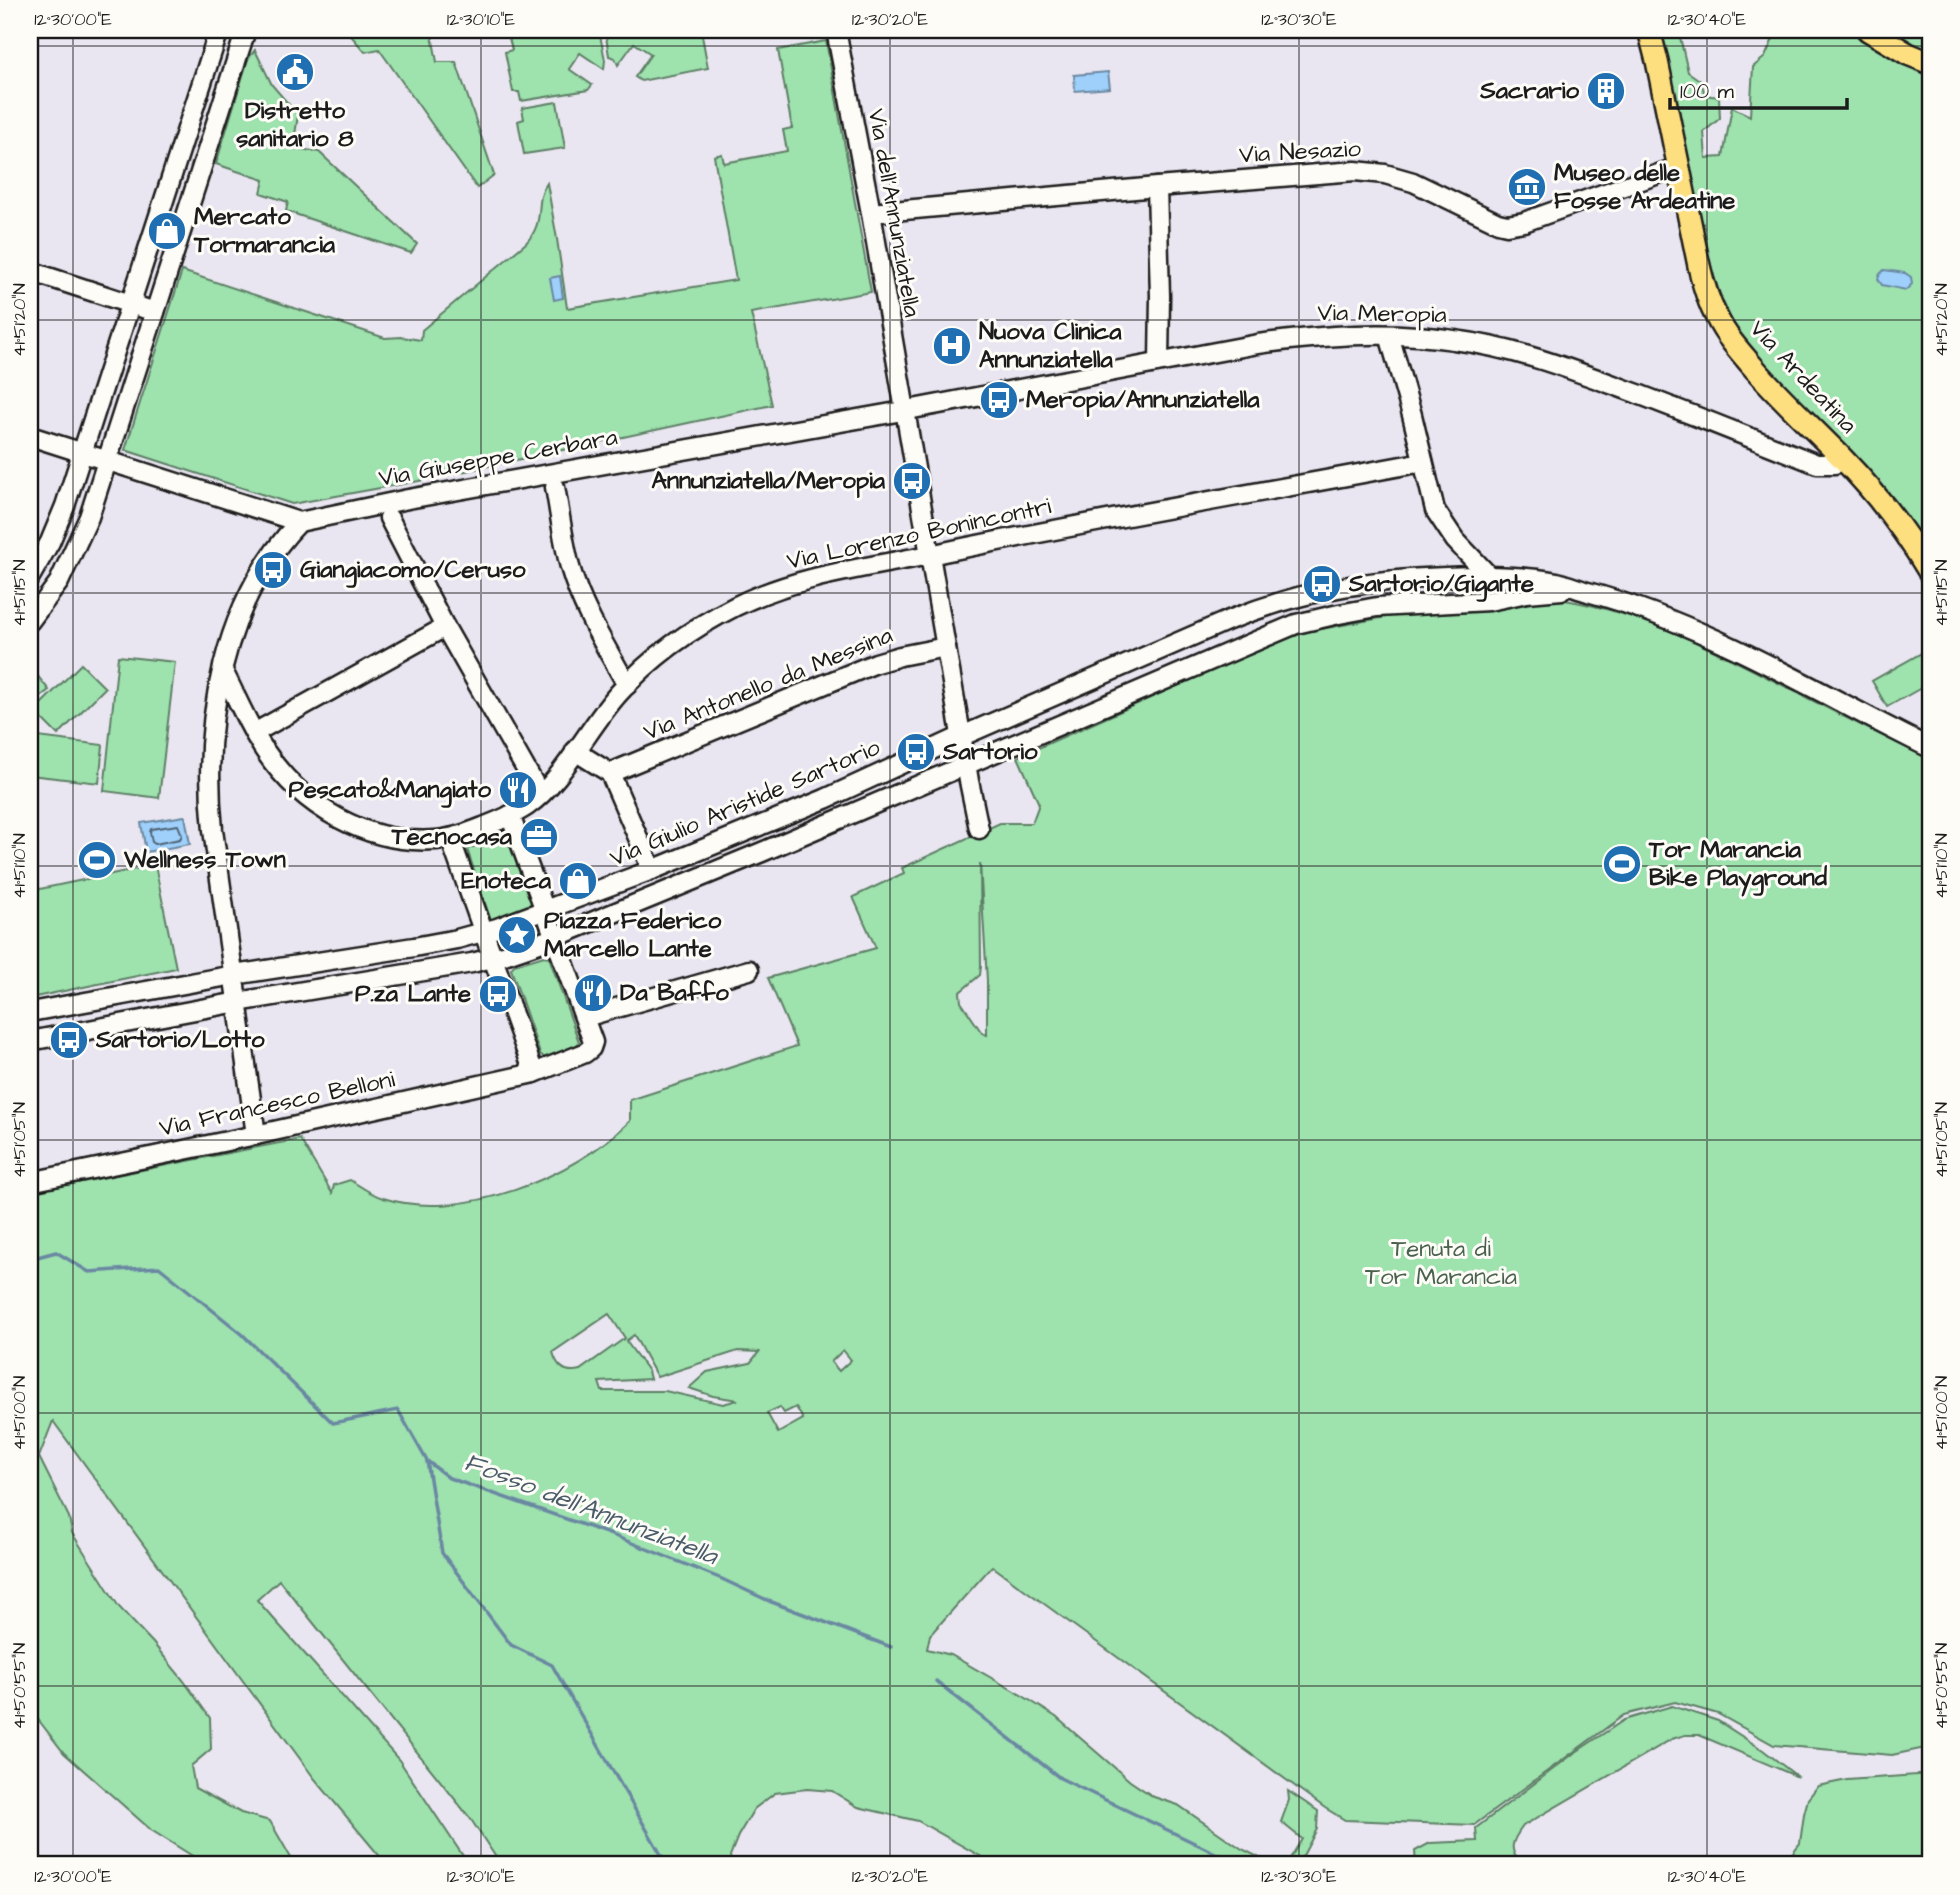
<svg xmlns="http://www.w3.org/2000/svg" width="1960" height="1895" viewBox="0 0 1960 1895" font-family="'Architects Daughter',sans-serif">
	<rect width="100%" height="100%" fill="#eae6f1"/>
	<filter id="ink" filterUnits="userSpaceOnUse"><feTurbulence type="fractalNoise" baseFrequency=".0143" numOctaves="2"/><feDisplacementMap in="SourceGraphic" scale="14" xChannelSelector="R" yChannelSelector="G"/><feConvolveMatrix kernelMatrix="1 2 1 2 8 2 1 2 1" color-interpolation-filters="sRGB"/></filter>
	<g filter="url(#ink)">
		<g fill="#9ee2ae" stroke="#5d7f65" stroke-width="2" fill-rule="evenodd">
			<path d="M 346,30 L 431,30 L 437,62 L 456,62 L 494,175 L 477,188 L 379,49 L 365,52 Z"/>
			<path d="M 518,30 L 599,30 L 605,60 L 604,69 L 580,53 L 569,69 L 592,85 L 588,90 L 521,101 L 519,92 L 513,92 L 505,52 L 512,50 L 509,38 L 519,36 Z"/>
			<path d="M 605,30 L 701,30 L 708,68 L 641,81 L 635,77 L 651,54 L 634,43 L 618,65 L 615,58 L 609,56 Z"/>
			<path d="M 1658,30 L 1696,30 L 1680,37 L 1688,72 L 1701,81 L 1705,95 L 1719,97 L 1720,118 L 1704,132 L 1706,158 L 1723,157 L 1732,107 L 1750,116 L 1753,67 L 1765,57 L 1777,30 L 1860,30 L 1930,66 L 1930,555 L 1895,503 L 1765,366 L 1745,341 L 1732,321 L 1723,302 L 1707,258 Z"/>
			<path d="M 1886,30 L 1930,30 L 1930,53 L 1911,44 Z"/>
			<path d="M 826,41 L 871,292 L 751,313 L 772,405 L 419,481 L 292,504 L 125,450 L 182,271 L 385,338 L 402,337 L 421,340 L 422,330 L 526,243 C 547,220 533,203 547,183 L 557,239 L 567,308 L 736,280 L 714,156 L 722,154 L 724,163 L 787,151 L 783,130 L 792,128 L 778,50 Z"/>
			<path d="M 255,50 L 272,85 L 298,115 L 293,148 L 319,152 L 417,244 L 411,253 L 286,211 L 288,202 L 261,193 L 264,180 L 216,164 L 248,59 Z"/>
			<path d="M 557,102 L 565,148 L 524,154 L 518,121 L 524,119 L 522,108 Z"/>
			<path d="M 1565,600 C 1644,613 1717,651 1788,688 C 1837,713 1881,736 1930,759 L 1930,1747 L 1892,1755 L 1774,1745 L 1718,1714 L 1675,1702 L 1624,1715 L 1474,1825 L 1345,1820 L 1325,1808 L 992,1566 L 930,1635 L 927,1649 L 951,1655 L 1023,1696 L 1056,1717 L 1130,1781 L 1154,1797 L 1178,1805 L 1242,1849 L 1274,1865 L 996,1865 L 918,1821 L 858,1807 L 832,1791 L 807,1789 L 775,1793 L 754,1809 L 738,1836 L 730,1856 L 732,1865 L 501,1865 L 470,1818 L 279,1580 L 257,1600 L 399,1760 L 469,1865 L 387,1865 L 314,1778 L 53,1421 L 39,1457 L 69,1517 L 72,1533 L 119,1607 L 153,1643 L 184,1681 L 210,1718 L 211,1749 L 191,1766 L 195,1788 L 241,1813 L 270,1821 L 295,1865 L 207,1865 L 151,1830 L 64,1753 L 30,1709 L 30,1192 L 300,1139 L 332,1193 L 334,1185 L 350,1180 C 360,1186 372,1195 383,1198 C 462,1223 574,1177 630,1121 L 630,1100 L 797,1046 L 768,978 L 876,948 L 853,897 L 904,873 L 902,868 L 1000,823 L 1032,823 L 1039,804 L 1018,757 L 1244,656 L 1305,632 L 1397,615 L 1483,611 L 1530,601 ZM 980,863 L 987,981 L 987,1035 L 982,1033 L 961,1002 L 960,992 L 980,975 L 981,966 ZM 609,1314 L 625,1338 L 580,1370 C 565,1374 557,1367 553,1352 ZM 634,1335 L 657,1377 L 738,1351 L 759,1352 L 750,1363 L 707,1372 L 689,1388 L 713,1396 L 738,1400 L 723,1404 L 665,1391 L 602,1391 L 599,1382 L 650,1379 L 648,1371 L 626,1341 ZM 843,1350 L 851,1360 L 839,1371 L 831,1362 ZM 780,1407 L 784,1413 L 796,1407 L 803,1419 L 778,1433 L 767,1413 Z"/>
			<path d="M 1927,650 L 1930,656 L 1930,683 L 1887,707 L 1872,681 Z"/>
			<path d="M 118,656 L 175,662 L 159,798 L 104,791 Z"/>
			<path d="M 81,664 L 105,688 L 58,735 L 34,711 Z"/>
			<path d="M 36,674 L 49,690 L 30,704 L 30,679 Z"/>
			<path d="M 30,736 L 103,745 L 99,783 L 30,775 Z"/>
			<path d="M 509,834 L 535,907 L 491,921 L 467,849 Z"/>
			<path d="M 155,865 L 176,968 L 30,998 L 30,891 Z"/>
			<path d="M 544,956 L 549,957 L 579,1042 L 576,1047 L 545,1058 L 540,1054 L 511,969 L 514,965 Z"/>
			<path d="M 1672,1706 L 1718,1721 L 1763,1750 L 1798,1777 L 1699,1735 L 1685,1735 L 1672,1739 L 1523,1826 C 1511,1842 1508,1850 1522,1865 L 1416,1865 L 1415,1851 L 1430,1843 L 1477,1841 L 1476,1828 L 1573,1754 L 1624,1720 Z"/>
			<path d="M 1930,1774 L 1930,1865 L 1783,1865 L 1800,1843 L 1804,1814 L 1808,1799 L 1818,1786 L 1847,1780 Z"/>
			<path d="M 1288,1791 L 1318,1811 L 1317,1829 L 1298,1865 L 1286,1865 L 1302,1839 L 1281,1822 L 1289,1800 Z"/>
		</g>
		<g fill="#9ed0fb" stroke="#6a88a2" stroke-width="2">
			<path d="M 1108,72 L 1110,88 L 1075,91 L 1074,75 Z"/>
			<path d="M 1884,270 L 1905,273 L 1911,277 L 1912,284 L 1906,290 L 1882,285 L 1878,279 L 1880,274 Z"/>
			<path d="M 560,276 L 563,298 L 554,300 L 550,278 Z"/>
			<path d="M 185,816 L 190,844 L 146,852 L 141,823 Z"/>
		</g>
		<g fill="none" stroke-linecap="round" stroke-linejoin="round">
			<path stroke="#506475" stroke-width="2" d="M 178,825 L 182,835 L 180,839 L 155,844 L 152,842 L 150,832 L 151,829 Z"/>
			<g stroke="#6a88a2" stroke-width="3.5">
				<path d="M 30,1259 L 56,1252 L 89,1272 L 159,1267 L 242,1334 L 333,1423 L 398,1410 L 427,1461 L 449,1478 L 612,1535 L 722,1579 L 769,1601 L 891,1647"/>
				<path d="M 427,1461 L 442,1553 L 511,1645 L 552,1665 L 667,1865"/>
				<path d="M 936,1681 L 1060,1778 L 1240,1865"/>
			</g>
			<g stroke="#1c1c1c" stroke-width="23">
				<g id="minor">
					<path d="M 836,30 L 871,213 L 969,781 L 979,829"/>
					<path d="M 1157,187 L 1160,296 L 1159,362"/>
					<path d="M 871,213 L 1157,187 L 1355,171 L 1385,174 L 1413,182 L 1498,223 L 1507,225 L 1524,222 L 1678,167"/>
					<path d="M 30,271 L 155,312"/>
					<path d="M 1389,335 L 1412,415 L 1435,510 L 1455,540 L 1489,576"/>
					<path d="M 30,436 L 299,522 L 408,499 L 897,412 L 1258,344 C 1322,335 1389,330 1454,340 C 1518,348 1578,372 1638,394 C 1698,417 1757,440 1817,464 L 1835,464 L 1844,460"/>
					<path d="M 555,487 C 560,514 563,541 570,567 C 582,609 606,647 627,685"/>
					<path d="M 389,518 L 445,627 L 540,794"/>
					<path d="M 30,577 L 50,542 L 65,506 L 219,30"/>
					<path d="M 30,621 L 59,582 L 89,517 L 246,30"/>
					<path d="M 223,671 C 237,698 248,726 265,751 C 302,807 368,845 436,840 C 452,839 468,833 483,827 C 498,821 514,815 527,806 C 563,781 589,726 619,693 C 652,656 692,628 736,606 C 801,574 873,567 944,552 C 1102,519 1263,492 1423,462"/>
					<path d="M 254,733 L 445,627"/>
					<path d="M 575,751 L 610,773 L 652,870"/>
					<path d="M 610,773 L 876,663 L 900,656 L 946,647"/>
					<path d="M 450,838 L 534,1073"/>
					<path d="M 30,1012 L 234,975 L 414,947 L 457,939 L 497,928 L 652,870 L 825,799 L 962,736 L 1229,620 C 1305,590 1365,580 1446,577 C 1483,575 1521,575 1557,582 C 1568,585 1578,589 1588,592 C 1709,625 1818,693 1930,748"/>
					<path d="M 585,1017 L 749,970"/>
					<path d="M 30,1041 L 238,1002 L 472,963 L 504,955 L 548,940 L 762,852 L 1296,624 L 1339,614 L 1377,607 L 1489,601 L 1527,593 L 1562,590"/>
					<path d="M 256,1135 L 213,830 C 202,724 222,602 299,522"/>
					<path d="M 30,1182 L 256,1135 L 534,1073 L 585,1053 L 591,1048 L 593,1042 L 510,815"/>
				</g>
			</g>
			<g stroke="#1c1c1c" stroke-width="26">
				<g id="major">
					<path d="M 1649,30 L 1657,61 L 1699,266 C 1703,283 1708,301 1716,316 C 1725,335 1740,352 1754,368 C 1782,400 1813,428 1843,459 C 1876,493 1906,532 1930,573"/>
					<path d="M 1868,30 L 1908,54 L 1930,63"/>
				</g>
			</g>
			<use href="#minor" stroke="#fdfcf7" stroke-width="18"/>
			<use href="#major" stroke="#fedf80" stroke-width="21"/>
		</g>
	</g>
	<path fill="none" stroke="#1c1c1c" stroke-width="2" stroke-opacity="0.45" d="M 73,30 L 73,1865M 481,30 L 481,1865M 890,30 L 890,1865M 1299,30 L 1299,1865M 1707,30 L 1707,1865M 30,46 L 1930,46M 30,320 L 1930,320M 30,593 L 1930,593M 30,866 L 1930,866M 30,1140 L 1930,1140M 30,1413 L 1930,1413M 30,1686 L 1930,1686"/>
	<defs>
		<g id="civic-disc" transform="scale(2.0125)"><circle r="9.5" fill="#1f6fb2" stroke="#fdfcf7"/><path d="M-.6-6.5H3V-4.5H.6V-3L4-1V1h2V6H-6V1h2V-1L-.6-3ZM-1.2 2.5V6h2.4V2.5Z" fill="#fff"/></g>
		<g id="building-disc" transform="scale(2.0125)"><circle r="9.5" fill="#1f6fb2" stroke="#fdfcf7"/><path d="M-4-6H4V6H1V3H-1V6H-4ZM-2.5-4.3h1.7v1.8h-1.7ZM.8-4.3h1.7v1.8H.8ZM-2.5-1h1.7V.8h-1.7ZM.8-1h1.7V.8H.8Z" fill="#fff"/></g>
		<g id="museum-disc" transform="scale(2.0125)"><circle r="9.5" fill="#1f6fb2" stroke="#fdfcf7"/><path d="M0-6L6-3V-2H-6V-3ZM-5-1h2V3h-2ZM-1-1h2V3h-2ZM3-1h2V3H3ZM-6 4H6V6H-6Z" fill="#fff"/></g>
		<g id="shop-disc" transform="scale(2.0125)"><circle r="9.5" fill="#1f6fb2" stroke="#fdfcf7"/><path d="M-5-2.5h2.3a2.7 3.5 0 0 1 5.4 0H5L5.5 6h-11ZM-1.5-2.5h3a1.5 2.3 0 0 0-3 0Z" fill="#fff"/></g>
		<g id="hospital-disc" transform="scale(2.0125)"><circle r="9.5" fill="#1f6fb2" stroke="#fdfcf7"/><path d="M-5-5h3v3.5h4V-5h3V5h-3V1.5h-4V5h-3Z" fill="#fff"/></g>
		<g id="bus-disc" transform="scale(2.0125)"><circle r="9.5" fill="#1f6fb2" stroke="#fdfcf7"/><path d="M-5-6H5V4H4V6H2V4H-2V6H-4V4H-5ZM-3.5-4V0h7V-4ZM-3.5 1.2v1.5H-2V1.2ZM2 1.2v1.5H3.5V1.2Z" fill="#fff"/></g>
		<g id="restaurant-disc" transform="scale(2.0125)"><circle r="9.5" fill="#1f6fb2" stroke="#fdfcf7"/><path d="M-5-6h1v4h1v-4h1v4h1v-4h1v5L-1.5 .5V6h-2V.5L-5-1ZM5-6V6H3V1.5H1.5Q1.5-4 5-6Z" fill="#fff"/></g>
		<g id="office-disc" transform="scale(2.0125)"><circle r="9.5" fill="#1f6fb2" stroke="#fdfcf7"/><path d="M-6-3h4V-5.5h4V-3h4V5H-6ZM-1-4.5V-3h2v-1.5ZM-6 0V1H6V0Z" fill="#fff"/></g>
		<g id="stadium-disc" transform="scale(2.0125)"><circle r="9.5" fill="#1f6fb2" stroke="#fdfcf7"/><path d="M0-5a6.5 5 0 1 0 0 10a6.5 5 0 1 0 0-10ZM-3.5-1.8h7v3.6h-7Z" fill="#fff"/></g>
		<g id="sight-disc" transform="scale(2.0125)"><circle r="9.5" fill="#1f6fb2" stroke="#fdfcf7"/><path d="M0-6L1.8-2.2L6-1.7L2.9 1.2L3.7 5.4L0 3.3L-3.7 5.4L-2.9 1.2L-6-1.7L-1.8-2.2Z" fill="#fff"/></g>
	</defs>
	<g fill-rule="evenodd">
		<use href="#civic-disc" x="295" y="72"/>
		<use href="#building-disc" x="1606" y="91"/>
		<use href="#museum-disc" x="1527" y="187"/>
		<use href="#shop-disc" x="167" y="231"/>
		<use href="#hospital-disc" x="952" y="346"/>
		<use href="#bus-disc" x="999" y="400"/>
		<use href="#bus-disc" x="912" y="481"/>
		<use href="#bus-disc" x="273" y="570"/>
		<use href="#bus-disc" x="1322" y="584"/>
		<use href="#bus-disc" x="916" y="752"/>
		<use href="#restaurant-disc" x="518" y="790"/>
		<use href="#office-disc" x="539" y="837"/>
		<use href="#stadium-disc" x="97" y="860"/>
		<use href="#stadium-disc" x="1622" y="864"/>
		<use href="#shop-disc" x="578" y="881"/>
		<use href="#sight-disc" x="517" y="935"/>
		<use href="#restaurant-disc" x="593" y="993"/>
		<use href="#bus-disc" x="498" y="994"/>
		<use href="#bus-disc" x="69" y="1040"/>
	</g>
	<g text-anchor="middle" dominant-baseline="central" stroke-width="6" stroke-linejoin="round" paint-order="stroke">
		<g font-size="24" font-weight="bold" fill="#1c1c1c" stroke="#fdfcf7" text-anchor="start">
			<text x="1579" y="91" text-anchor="end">Sacrario</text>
			<text x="295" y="111" text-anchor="middle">Distretto<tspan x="295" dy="28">sanitario 8</tspan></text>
			<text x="1554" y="173">Museo delle<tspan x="1554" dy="28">Fosse Ardeatine</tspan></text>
			<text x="194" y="217">Mercato<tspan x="194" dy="28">Tormarancia</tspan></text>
			<text x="979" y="332">Nuova Clinica<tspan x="979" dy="28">Annunziatella</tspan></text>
			<text x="1026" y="400">Meropia/Annunziatella</text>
			<text x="885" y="481" text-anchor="end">Annunziatella/Meropia</text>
			<text x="300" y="570">Giangiacomo/Ceruso</text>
			<text x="1349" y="584">Sartorio/Gigante</text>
			<text x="943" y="752">Sartorio</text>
			<text x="491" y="790" text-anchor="end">Pescato&amp;Mangiato</text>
			<text x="512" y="837" text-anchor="end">Tecnocasa</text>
			<text x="1649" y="850">Tor Marancia<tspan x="1649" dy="28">Bike Playground</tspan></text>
			<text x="124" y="860">Wellness Town</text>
			<text x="551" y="881" text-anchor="end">Enoteca</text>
			<text x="544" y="921">Piazza Federico<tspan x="544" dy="28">Marcello Lante</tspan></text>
			<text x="620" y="993">Da Baffo</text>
			<text x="471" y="994" text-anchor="end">P.za Lante</text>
			<text x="96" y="1040">Sartorio/Lotto</text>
		</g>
		<g font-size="24" fill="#1c1c1c" stroke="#fdfcf7">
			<text transform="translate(1300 152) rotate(-3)">Via Nesazio</text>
			<text transform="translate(894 213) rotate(80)">Via dell'Annunziatella</text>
			<text transform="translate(1382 314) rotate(1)">Via Meropia</text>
			<text transform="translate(1803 377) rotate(47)">Via Ardeatina</text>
			<text transform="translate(498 458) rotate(-10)">Via Giuseppe Cerbara</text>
			<text transform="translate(919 534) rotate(-12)">Via Lorenzo Bonincontri</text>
			<text transform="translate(768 684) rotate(-22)">Via Antonello da Messina</text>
			<text transform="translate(745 803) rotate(-23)">Via Giulio Aristide Sartorio</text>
			<text transform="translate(277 1104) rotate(-12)">Via Francesco Belloni</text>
		</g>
		<g font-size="24" fill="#4a614f" stroke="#fdfcf7">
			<text x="1441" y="1249">Tenuta di<tspan x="1441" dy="28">Tor Marancia</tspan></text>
		</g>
		<g font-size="26" font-style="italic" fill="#4a5b6a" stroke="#fdfcf7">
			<text transform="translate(591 1509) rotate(21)">Fosso dell'Annunziatella</text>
		</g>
	</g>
	<rect width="1960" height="1895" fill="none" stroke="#fdfcf7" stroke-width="77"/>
	<path d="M1670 98v10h177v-10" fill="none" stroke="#1c1c1c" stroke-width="3.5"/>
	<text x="1680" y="98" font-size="21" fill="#1c1c1c" stroke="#fdfcf7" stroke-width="5" paint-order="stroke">100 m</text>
	<rect x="38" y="38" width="1884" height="1818" fill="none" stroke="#1c1c1c" stroke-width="2.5"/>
	<g font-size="18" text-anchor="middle" fill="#1c1c1c">
		<text x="73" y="25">12°30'00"E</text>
		<text x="481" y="25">12°30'10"E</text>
		<text x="890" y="25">12°30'20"E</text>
		<text x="1299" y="25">12°30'30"E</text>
		<text x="1707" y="25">12°30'40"E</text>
		<text transform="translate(19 320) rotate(-90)" y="6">41°51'20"N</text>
		<text transform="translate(1941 320) rotate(-90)" y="6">41°51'20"N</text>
		<text transform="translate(19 593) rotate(-90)" y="6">41°51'15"N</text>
		<text transform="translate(1941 593) rotate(-90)" y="6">41°51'15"N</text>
		<text transform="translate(19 866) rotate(-90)" y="6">41°51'10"N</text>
		<text transform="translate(1941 866) rotate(-90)" y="6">41°51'10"N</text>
		<text transform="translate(19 1140) rotate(-90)" y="6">41°51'05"N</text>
		<text transform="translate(1941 1140) rotate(-90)" y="6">41°51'05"N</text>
		<text transform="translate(19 1413) rotate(-90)" y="6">41°51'00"N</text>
		<text transform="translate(1941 1413) rotate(-90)" y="6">41°51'00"N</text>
		<text transform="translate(19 1686) rotate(-90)" y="6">41°50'55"N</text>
		<text transform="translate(1941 1686) rotate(-90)" y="6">41°50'55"N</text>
		<text x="73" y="1882">12°30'00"E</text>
		<text x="481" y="1882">12°30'10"E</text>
		<text x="890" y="1882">12°30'20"E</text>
		<text x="1299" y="1882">12°30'30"E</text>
		<text x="1707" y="1882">12°30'40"E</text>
	</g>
</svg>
